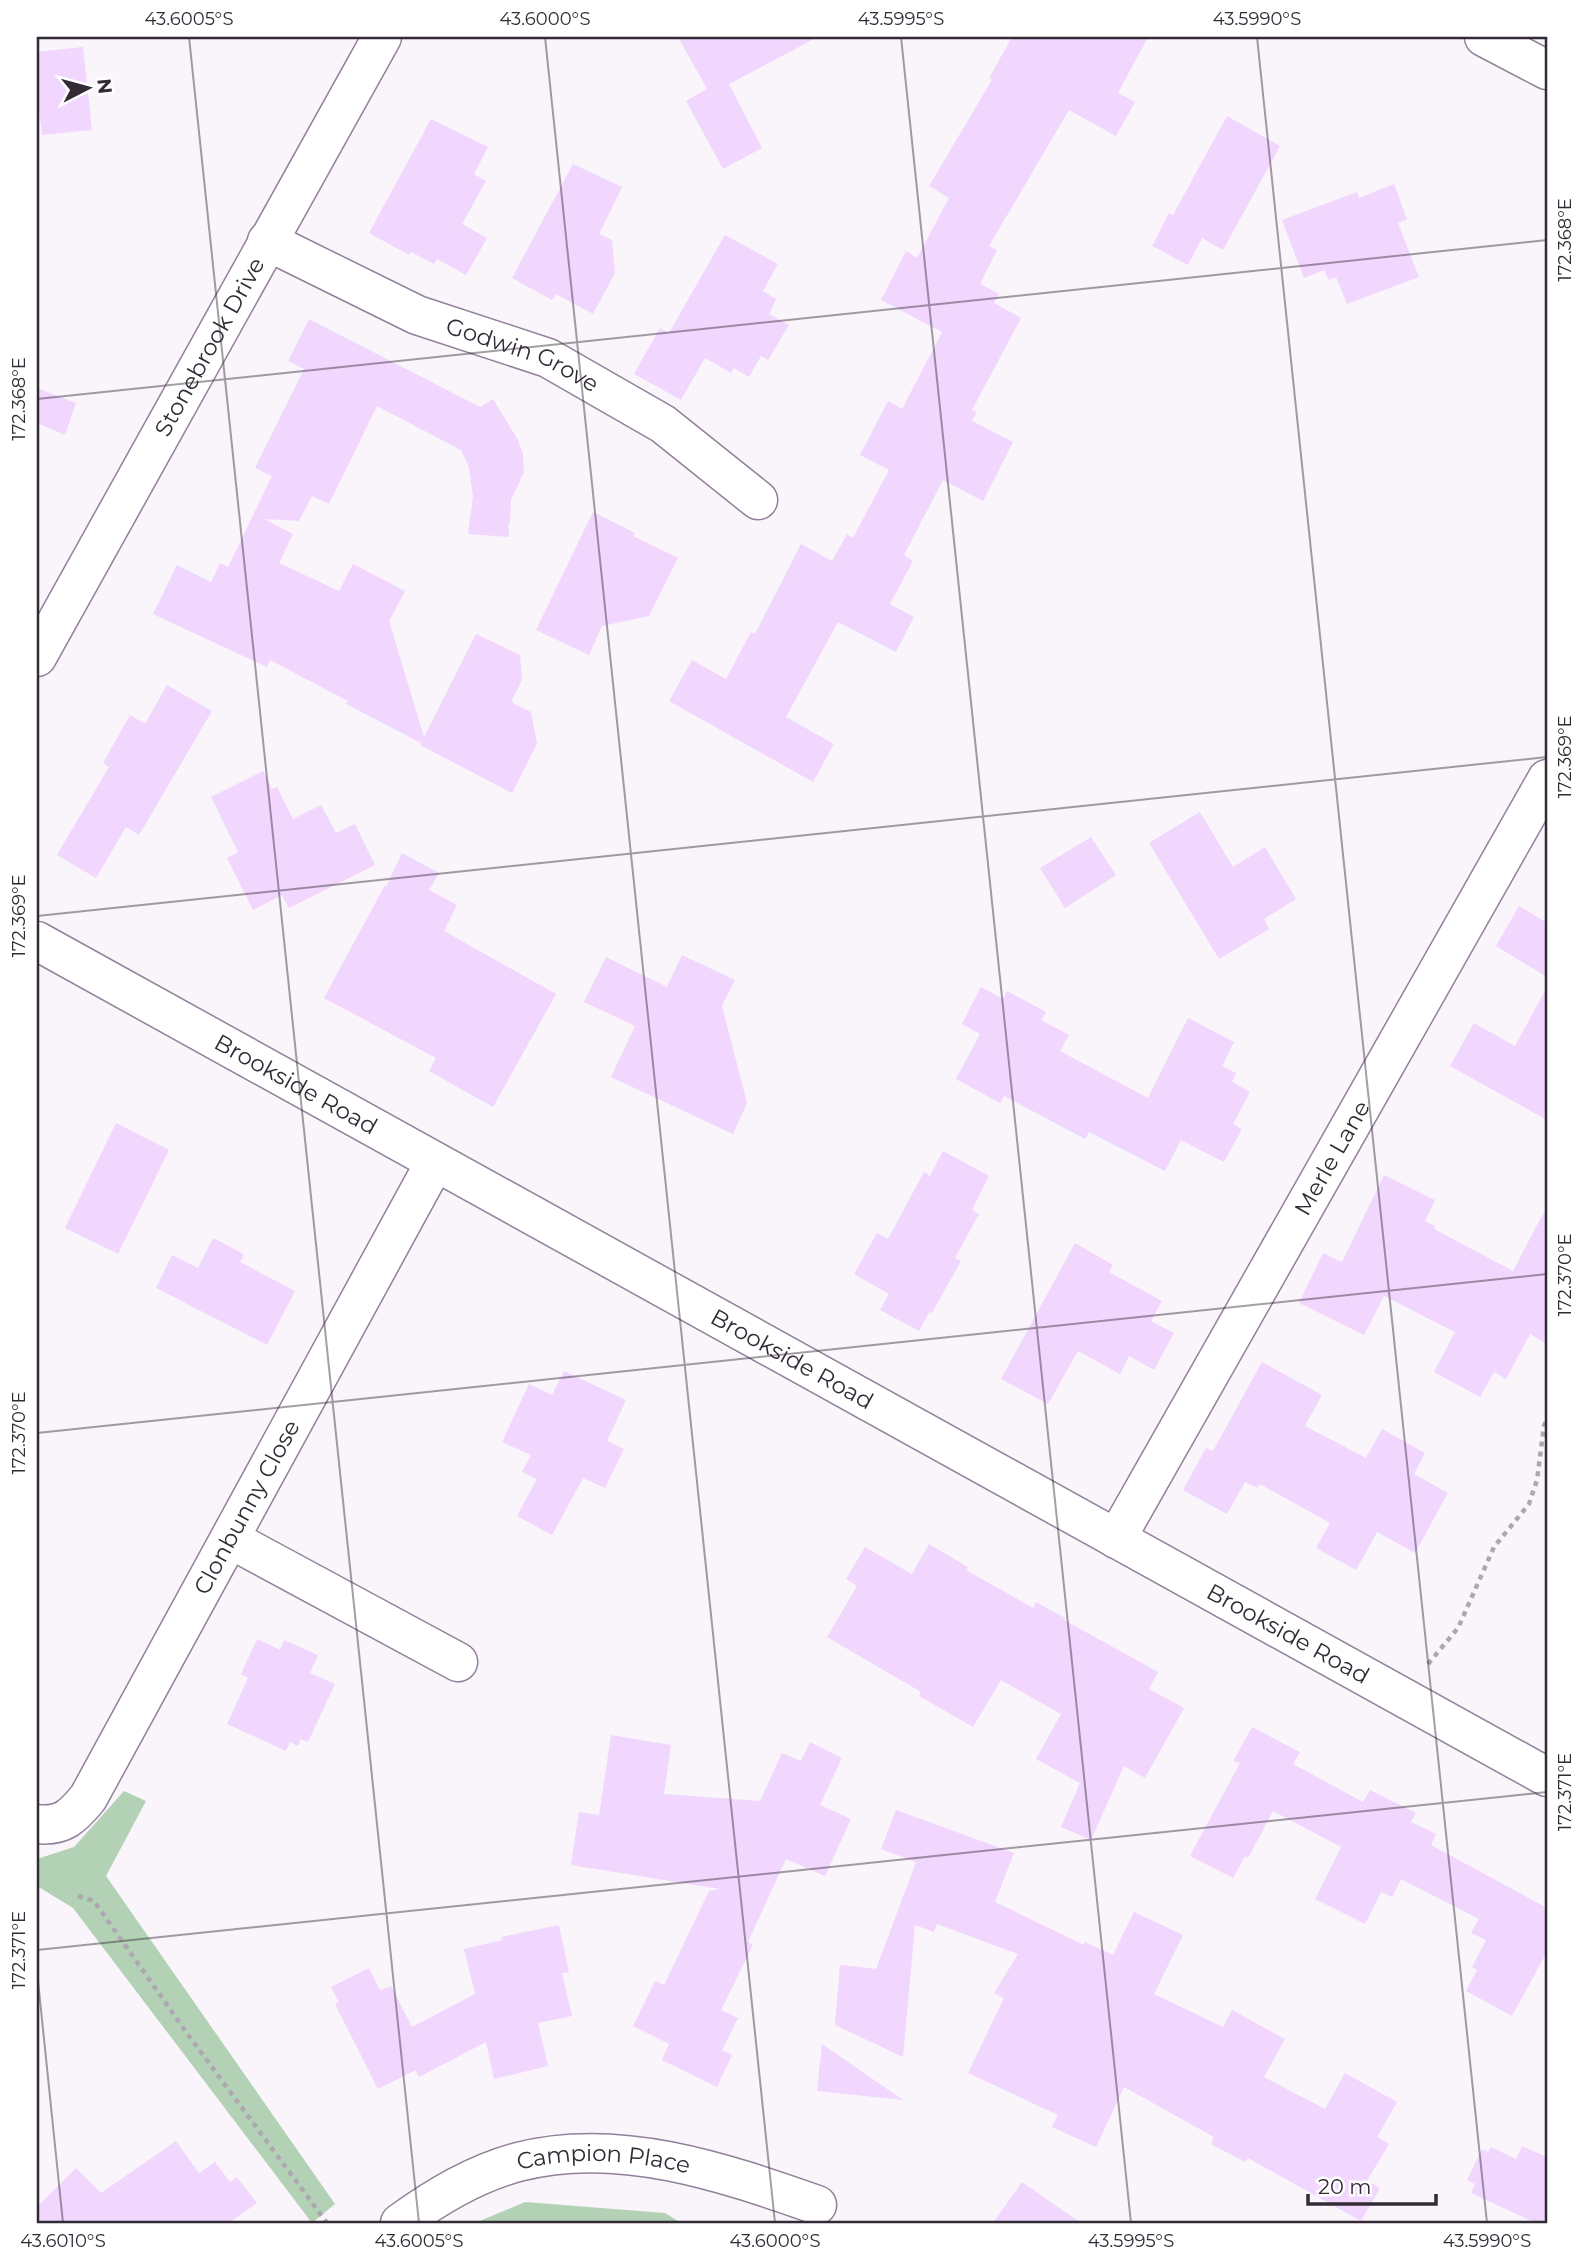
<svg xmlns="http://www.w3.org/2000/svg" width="1584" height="2260" viewBox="0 0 1584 2260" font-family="Montserrat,sans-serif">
	<rect width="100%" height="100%" fill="#f9f5fb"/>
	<g fill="#b3d1b5">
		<path d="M 124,1791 L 146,1801 L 106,1876 L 335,2204 L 312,2223 L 73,1908 L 37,1886 L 37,1859 L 74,1847 Z"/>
		<path d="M 525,2202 L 665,2213 L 681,2223 L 475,2223 Z"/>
	</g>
	<g fill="#f1d6fe">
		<path d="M 678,37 L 818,37 L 729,84 L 762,148 L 723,169 L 686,101 L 707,89 Z"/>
		<path d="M 1012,37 L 1148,37 L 1118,93 L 1135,102 L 1116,136 L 1069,110 L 989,246 L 997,250 L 980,284 L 999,294 L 994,303 L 1021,318 L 972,410 L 977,412 L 972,421 L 1013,442 L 983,501 L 943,480 L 904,555 L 913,561 L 890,604 L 914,617 L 896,652 L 838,622 L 786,717 L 834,744 L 813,782 L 669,701 L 692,660 L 726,679 L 751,632 L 755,634 L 801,544 L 832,561 L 847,534 L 853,538 L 889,470 L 860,455 L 888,401 L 902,409 L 942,332 L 881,300 L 906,251 L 917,258 L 949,198 L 929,186 L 992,80 L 989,78 Z"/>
		<path d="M 83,47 L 92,130 L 42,135 L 37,94 L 37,52 Z"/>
		<path d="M 1227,116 L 1280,146 L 1223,250 L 1202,238 L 1188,265 L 1152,246 L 1169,213 L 1173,215 Z"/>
		<path d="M 431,119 L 488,147 L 474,174 L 486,181 L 462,224 L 487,238 L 466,275 L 437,259 L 434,264 L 411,252 L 409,255 L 369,233 Z"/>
		<path d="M 573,164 L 622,187 L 599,234 L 612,240 L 615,273 L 593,314 L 556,294 L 552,300 L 512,278 Z"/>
		<path d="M 1394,184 L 1407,219 L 1398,223 L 1419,277 L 1347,304 L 1336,277 L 1329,280 L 1324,270 L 1304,278 L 1282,220 L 1357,192 L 1359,198 Z"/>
		<path d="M 725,235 L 778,264 L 763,291 L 776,299 L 769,314 L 789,325 L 768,360 L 761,356 L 749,377 L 734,368 L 731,373 L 705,358 L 681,400 L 634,374 L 660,328 L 669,333 Z"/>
		<path d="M 309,319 L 480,407 L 493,399 L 518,440 L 523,454 L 524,472 L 511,500 L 510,523 L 508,525 L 509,537 L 468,534 L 473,497 L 469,467 L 461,450 L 377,406 L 329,504 L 312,496 L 299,521 L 264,519 L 293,534 L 279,563 L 339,591 L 353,564 L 405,591 L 389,621 L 424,737 L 476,634 L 520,655 L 522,680 L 511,702 L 531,712 L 537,744 L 512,793 L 420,745 L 421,743 L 346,704 L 348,701 L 270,660 L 267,667 L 153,614 L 177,565 L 211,582 L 220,563 L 228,567 L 272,476 L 255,468 L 304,369 L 288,361 Z"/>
		<path d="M 37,388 L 76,403 L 65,435 L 37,423 Z"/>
		<path d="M 593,512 L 635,533 L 633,536 L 678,558 L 649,616 L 602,626 L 589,655 L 536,630 Z"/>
		<path d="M 167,685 L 212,711 L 139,835 L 126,827 L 96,878 L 57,855 L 109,767 L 103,763 L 130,715 L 145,724 Z"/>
		<path d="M 263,771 L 272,789 L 277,787 L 293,819 L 321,805 L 336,833 L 355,824 L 375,865 L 289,908 L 282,895 L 253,910 L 227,858 L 238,852 L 211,797 Z"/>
		<path d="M 1200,812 L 1233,867 L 1265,847 L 1296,899 L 1264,919 L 1269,929 L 1219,959 L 1149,843 Z"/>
		<path d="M 1091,837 L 1116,875 L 1065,908 L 1040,868 Z"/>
		<path d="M 402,853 L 439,873 L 429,890 L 457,905 L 444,931 L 556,994 L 493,1107 L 429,1071 L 436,1058 L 324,998 L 385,885 L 386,887 Z"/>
		<path d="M 1519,906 L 1547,923 L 1547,977 L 1496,946 Z"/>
		<path d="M 682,955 L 735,980 L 722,1006 L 747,1103 L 733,1134 L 611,1077 L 635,1026 L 584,1002 L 606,957 L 667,987 Z"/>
		<path d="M 981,987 L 1003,999 L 1007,991 L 1046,1012 L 1041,1020 L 1069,1035 L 1060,1051 L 1148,1098 L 1188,1018 L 1234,1042 L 1222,1066 L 1236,1073 L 1232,1082 L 1250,1092 L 1233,1124 L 1242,1129 L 1224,1162 L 1181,1140 L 1165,1171 L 1089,1132 L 1085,1139 L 1004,1096 L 1000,1103 L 956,1079 L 980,1034 L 962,1024 Z"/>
		<path d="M 1547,987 L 1547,1120 L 1450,1066 L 1474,1023 L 1515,1046 Z"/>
		<path d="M 116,1123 L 169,1150 L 118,1254 L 65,1228 Z"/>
		<path d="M 943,1151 L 989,1176 L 972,1210 L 979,1214 L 955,1258 L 961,1261 L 932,1313 L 930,1311 L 919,1331 L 880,1310 L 889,1294 L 854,1274 L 877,1233 L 888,1239 L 924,1172 L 930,1176 Z"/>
		<path d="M 1384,1175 L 1435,1200 L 1425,1221 L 1435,1226 L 1434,1229 L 1513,1271 L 1547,1206 L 1547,1344 L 1530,1334 L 1506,1379 L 1494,1372 L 1480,1397 L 1434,1372 L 1455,1332 L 1384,1296 L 1364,1335 L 1299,1303 L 1323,1253 L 1342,1262 Z"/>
		<path d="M 213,1238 L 244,1254 L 240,1262 L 295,1291 L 267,1345 L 156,1288 L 172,1255 L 198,1268 Z"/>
		<path d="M 1075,1243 L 1113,1265 L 1109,1272 L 1162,1301 L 1151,1321 L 1174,1333 L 1154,1370 L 1129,1356 L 1120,1374 L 1078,1351 L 1048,1404 L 1001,1379 Z"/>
		<path d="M 1262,1362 L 1322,1395 L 1305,1426 L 1366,1458 L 1382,1429 L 1425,1453 L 1414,1474 L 1448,1493 L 1415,1553 L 1377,1532 L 1356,1570 L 1316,1548 L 1330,1523 L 1260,1484 L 1258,1488 L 1245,1482 L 1227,1514 L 1183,1490 L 1206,1448 L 1213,1451 Z"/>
		<path d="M 564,1371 L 626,1400 L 607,1441 L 624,1449 L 605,1488 L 583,1478 L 552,1535 L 517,1516 L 537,1479 L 522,1472 L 531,1455 L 502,1442 L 529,1384 L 552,1395 Z"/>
		<path d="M 929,1544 L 968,1567 L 966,1570 L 1033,1608 L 1036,1602 L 1065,1618 L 1064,1620 L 1158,1672 L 1149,1689 L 1184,1708 L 1145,1778 L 1124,1766 L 1091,1840 L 1061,1827 L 1080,1783 L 1036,1759 L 1061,1714 L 1001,1680 L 973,1727 L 919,1696 L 921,1692 L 827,1637 L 857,1586 L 846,1579 L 865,1547 L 912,1574 Z"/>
		<path d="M 257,1639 L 280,1650 L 284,1640 L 318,1655 L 310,1673 L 335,1684 L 308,1742 L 301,1739 L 298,1746 L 290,1742 L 286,1751 L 227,1724 L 248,1678 L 241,1674 Z"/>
		<path d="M 1252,1727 L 1300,1752 L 1293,1764 L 1363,1802 L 1370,1790 L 1416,1813 L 1411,1822 L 1436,1834 L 1431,1845 L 1547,1908 L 1547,1952 L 1512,2016 L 1466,1991 L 1477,1970 L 1472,1967 L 1486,1940 L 1471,1933 L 1479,1919 L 1401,1879 L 1392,1897 L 1381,1892 L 1365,1924 L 1315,1899 L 1341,1847 L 1273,1811 L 1248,1858 L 1245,1856 L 1233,1878 L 1190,1856 L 1240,1763 L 1233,1761 Z"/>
		<path d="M 611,1735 L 671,1745 L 664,1794 L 760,1801 L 782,1753 L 801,1761 L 810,1742 L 842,1758 L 820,1805 L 851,1819 L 825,1876 L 786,1859 L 748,1942 L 753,1945 L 721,2010 L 738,2018 L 722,2050 L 732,2055 L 717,2087 L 662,2060 L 669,2044 L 633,2026 L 655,1981 L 664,1985 L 709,1891 L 720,1889 L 571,1865 L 579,1812 L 599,1815 Z"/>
		<path d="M 896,1810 L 1014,1853 L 995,1902 L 1084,1945 L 1085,1942 L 1113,1955 L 1134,1912 L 1183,1935 L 1154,1994 L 1223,2027 L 1232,2010 L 1285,2039 L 1264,2077 L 1325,2109 L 1345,2073 L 1397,2102 L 1377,2137 L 1389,2144 L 1367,2181 L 1380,2188 L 1361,2221 L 1248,2158 L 1245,2162 L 1211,2144 L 1214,2137 L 1124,2087 L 1096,2147 L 1052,2127 L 1058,2115 L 968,2073 L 1004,1998 L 994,1993 L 1018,1954 L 937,1924 L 934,1932 L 915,1925 L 903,2057 L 835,2025 L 840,1965 L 876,1969 L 916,1862 L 881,1849 Z"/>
		<path d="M 559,1925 L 569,1972 L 562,1973 L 572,2016 L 538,2023 L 548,2066 L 494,2079 L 486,2042 L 419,2077 L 416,2070 L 378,2089 L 335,2004 L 339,2002 L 331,1987 L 369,1968 L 380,1990 L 391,1986 L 412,2027 L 475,1994 L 464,1949 L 503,1940 L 501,1937 Z"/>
		<path d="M 822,2044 L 903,2100 L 817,2091 Z"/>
		<path d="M 176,2141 L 199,2173 L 215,2162 L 230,2182 L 237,2177 L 257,2203 L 229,2223 L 37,2223 L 37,2207 L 76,2168 L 101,2193 Z"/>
		<path d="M 1522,2146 L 1547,2157 L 1547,2223 L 1536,2223 L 1471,2193 L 1475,2184 L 1467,2180 L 1482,2149 L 1488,2152 L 1491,2147 L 1516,2159 Z"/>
		<path d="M 1022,2182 L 1081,2223 L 993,2223 Z"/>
	</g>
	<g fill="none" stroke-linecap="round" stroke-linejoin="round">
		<g stroke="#92809b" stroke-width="41">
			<g id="minor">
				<path d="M 1484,37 L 1547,70"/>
				<path id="s1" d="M 267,241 L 417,315 L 548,358 L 663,424 L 758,500"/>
				<path id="s2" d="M 37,657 L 382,37"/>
				<path id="s3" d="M 37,941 L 1547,1777"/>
				<path d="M 230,1539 L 458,1662"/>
				<path id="s4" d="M 1116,1539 L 1547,779"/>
				<path id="s5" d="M 37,1824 C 63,1827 73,1816 88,1798 L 435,1162"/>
				<path id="s6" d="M 400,2223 C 436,2197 474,2174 518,2162 C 618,2136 723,2172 817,2205"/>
			</g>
		</g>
		<g stroke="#ada8b0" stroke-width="4.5" stroke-dasharray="5 5" stroke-linecap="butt">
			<path d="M 1428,1664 L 1458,1628 L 1494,1547 L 1529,1504 L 1537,1480 L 1544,1426 L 1547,1419"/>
			<path d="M 78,1896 L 94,1901 L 189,2036 L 327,2223"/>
		</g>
		<use href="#minor" stroke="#fff" stroke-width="38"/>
	</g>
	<path fill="none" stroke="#322b36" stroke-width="2" stroke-opacity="0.45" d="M 189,37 L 419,2223M 545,37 L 775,2223M 901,37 L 1131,2223M 1257,37 L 1487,2223M 37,399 L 1547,240M 37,916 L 1547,757M 37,1433 L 1547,1274M 37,1950 L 1547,1792M 37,1971 L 63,2223"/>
	<g text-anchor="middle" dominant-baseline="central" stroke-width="5" stroke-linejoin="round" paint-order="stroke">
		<g font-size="23" fill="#322b36" stroke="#fff">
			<text stroke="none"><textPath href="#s2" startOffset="355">Stonebrook Drive</textPath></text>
			<text stroke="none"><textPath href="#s1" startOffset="280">Godwin Grove</textPath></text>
			<text stroke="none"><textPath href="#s3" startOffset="296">Brookside Road</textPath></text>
			<text stroke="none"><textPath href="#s4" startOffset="438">Merle Lane</textPath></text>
			<text stroke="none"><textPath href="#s3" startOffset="863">Brookside Road</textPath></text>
			<text stroke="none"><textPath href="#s5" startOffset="392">Clonbunny Close</textPath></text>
			<text stroke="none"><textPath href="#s3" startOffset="1430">Brookside Road</textPath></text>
			<text stroke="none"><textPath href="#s6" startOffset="220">Campion Place</textPath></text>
		</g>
	</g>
	<rect width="1584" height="2260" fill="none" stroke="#ffffff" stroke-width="77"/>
	<g transform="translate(88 88) rotate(84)" stroke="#ffffff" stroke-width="5" paint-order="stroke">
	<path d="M0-5L12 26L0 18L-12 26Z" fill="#322b36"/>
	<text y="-10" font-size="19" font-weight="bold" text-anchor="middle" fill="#322b36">N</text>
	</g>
	<path d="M1308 2194v10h128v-10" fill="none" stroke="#322b36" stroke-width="3.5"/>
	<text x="1318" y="2194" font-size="21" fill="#322b36" stroke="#ffffff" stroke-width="5" paint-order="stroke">20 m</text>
	<rect x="38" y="38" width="1508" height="2184" fill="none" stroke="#322b36" stroke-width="2.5"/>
	<g font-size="18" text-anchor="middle" fill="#322b36">
		<text x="189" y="25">43.6005°S</text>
		<text x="545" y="25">43.6000°S</text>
		<text x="901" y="25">43.5995°S</text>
		<text x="1257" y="25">43.5990°S</text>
		<text transform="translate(1565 240) rotate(-90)" y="6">172.368°E</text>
		<text transform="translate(19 399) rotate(-90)" y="6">172.368°E</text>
		<text transform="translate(1565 757) rotate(-90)" y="6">172.369°E</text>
		<text transform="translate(19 916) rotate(-90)" y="6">172.369°E</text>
		<text transform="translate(1565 1275) rotate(-90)" y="6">172.370°E</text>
		<text transform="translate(19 1433) rotate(-90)" y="6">172.370°E</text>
		<text transform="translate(1565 1792) rotate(-90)" y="6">172.371°E</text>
		<text transform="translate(19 1950) rotate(-90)" y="6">172.371°E</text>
		<text x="63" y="2247">43.6010°S</text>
		<text x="419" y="2247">43.6005°S</text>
		<text x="775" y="2247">43.6000°S</text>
		<text x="1131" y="2247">43.5995°S</text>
		<text x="1487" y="2247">43.5990°S</text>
	</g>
</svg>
